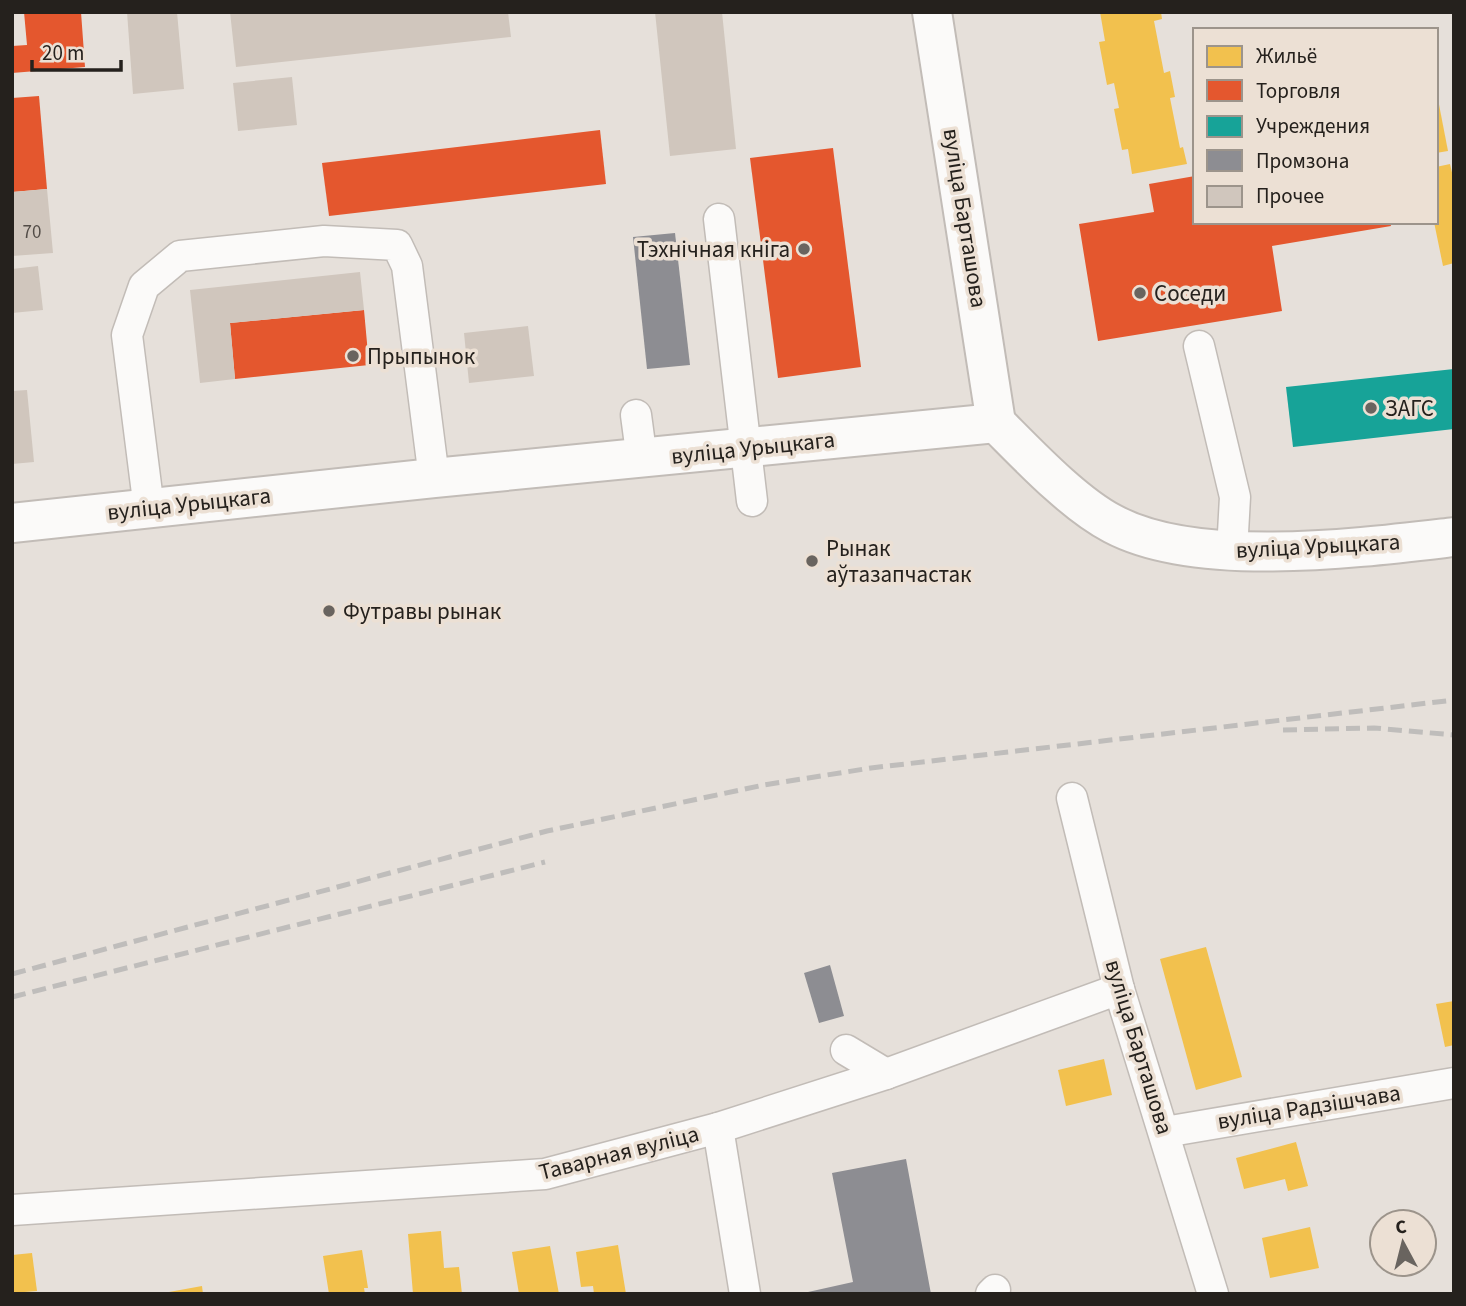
<svg xmlns="http://www.w3.org/2000/svg" width="1466" height="1306" viewBox="0 0 1466 1306" font-family="'Source Sans 3',sans-serif">
	<rect width="100%" height="100%" fill="#e6e0da"/>
	<g fill="#f2c14e">
		<path d="M 1100,12 L 1161,12 L 1162,19 L 1154,21 L 1164,73 L 1170,71 L 1175,97 L 1170,98 L 1180,148 L 1183,147 L 1187,164 L 1132,174 L 1128,149 L 1122,150 L 1114,109 L 1119,108 L 1114,83 L 1107,85 L 1099,42 L 1105,41 Z"/>
		<path d="M 1436,89 L 1448,151 L 1436,153 Z"/>
		<path d="M 1450,164 L 1454,181 L 1454,263 L 1443,266 L 1434,222 L 1436,222 L 1436,167 Z"/>
		<path d="M 1206,947 L 1242,1077 L 1196,1090 L 1160,959 Z"/>
		<path d="M 1454,1001 L 1454,1045 L 1445,1047 L 1436,1004 Z"/>
		<path d="M 1104,1059 L 1112,1095 L 1066,1106 L 1058,1070 Z"/>
		<path d="M 1296,1142 L 1308,1186 L 1288,1191 L 1285,1179 L 1244,1189 L 1236,1158 Z"/>
		<path d="M 1310,1227 L 1319,1268 L 1270,1278 L 1262,1238 Z"/>
		<path d="M 441,1231 L 444,1268 L 459,1267 L 462,1294 L 413,1294 L 408,1234 Z"/>
		<path d="M 618,1245 L 626,1294 L 594,1294 L 593,1286 L 581,1287 L 576,1252 Z"/>
		<path d="M 550,1246 L 559,1294 L 519,1294 L 512,1252 Z"/>
		<path d="M 362,1250 L 368,1288 L 364,1288 L 365,1294 L 329,1294 L 323,1256 Z"/>
		<path d="M 32,1253 L 37,1291 L 12,1293 L 12,1255 Z"/>
		<path d="M 202,1286 L 203,1294 L 169,1294 L 169,1292 Z"/>
	</g>
	<g fill="#e4572e">
		<path d="M 24,12 L 81,12 L 85,67 L 12,73 L 12,46 L 27,45 Z"/>
		<path d="M 39,96 L 47,189 L 12,192 L 12,98 Z"/>
		<path d="M 600,130 L 606,184 L 329,216 L 322,163 Z"/>
		<path d="M 833,148 L 861,367 L 778,378 L 750,158 Z"/>
		<path d="M 1195,176 L 1195,222 L 1390,222 L 1391,226 L 1272,246 L 1282,311 L 1098,341 L 1079,224 L 1154,212 L 1149,184 Z"/>
		<path d="M 364,310 L 369,365 L 235,379 L 230,323 Z"/>
	</g>
	<path fill="#17a398" d="M 1454,369 L 1454,429 L 1293,447 L 1286,387 Z"/>
	<g fill="#8d8d92">
		<path d="M 675,233 L 690,365 L 647,369 L 633,237 Z"/>
		<path d="M 830,965 L 844,1016 L 819,1023 L 804,973 Z"/>
		<path d="M 906,1159 L 931,1294 L 799,1294 L 853,1282 L 832,1173 Z"/>
	</g>
	<g fill="#d0c6bd">
		<path d="M 127,12 L 177,12 L 184,89 L 133,94 Z"/>
		<path d="M 230,12 L 508,12 L 511,37 L 236,67 Z"/>
		<path d="M 655,12 L 722,12 L 736,149 L 670,156 Z"/>
		<path d="M 292,77 L 297,125 L 238,131 L 233,83 Z"/>
		<path d="M 47,189 L 53,253 L 12,256 L 13,192 Z"/>
		<path d="M 38,266 L 43,310 L 12,313 L 12,269 Z"/>
		<path d="M 360,272 L 364,310 L 230,323 L 235,379 L 200,383 L 190,290 Z"/>
		<path d="M 528,326 L 534,376 L 469,383 L 464,333 Z"/>
		<path d="M 27,390 L 34,462 L 12,464 L 12,391 Z"/>
	</g>
	<g fill="none" stroke-linecap="round" stroke-linejoin="round">
		<g stroke="#c2bcb7" stroke-width="33">
			<g id="minor">
				<path d="M 719,219 L 752,501"/>
				<path d="M 1199,346 L 1235,497 L 1232,551"/>
				<path d="M 636,415 L 642,460"/>
				<path d="M 149,509 L 127,335 L 144,286 L 180,256 L 324,241 L 397,245 L 407,266 L 434,478"/>
				<path d="M 1072,798 L 1119,989 L 1213,1294"/>
				<path d="M 846,1050 L 886,1074"/>
				<path d="M 718,1128 L 745,1294"/>
				<path d="M 1165,1132 L 1454,1083"/>
				<path d="M 12,1210 L 545,1174 L 718,1128 L 886,1074 L 1119,989"/>
				<path d="M 991,1294 L 995,1290"/>
			</g>
		</g>
		<g stroke="#c2bcb7" stroke-width="42">
			<g id="major">
				<path d="M 932,12 L 996,423"/>
				<path d="M 996,423 C 1028,455 1074,504 1113,524 C 1198,569 1359,548 1454,537"/>
				<path d="M 12,523 L 434,478 L 996,423"/>
			</g>
		</g>
		<use href="#minor" stroke="#fbfaf9" stroke-width="30"/>
		<use href="#major" stroke="#fbfaf9" stroke-width="38"/>
		<g stroke="#bfbdbb" stroke-width="5" stroke-dasharray="14 7" stroke-linecap="butt">
			<path d="M 1283,730 L 1374,728 L 1454,735"/>
			<path d="M 12,974 L 547,831 L 764,785 L 871,768 L 1454,700"/>
			<path d="M 12,997 L 545,862"/>
		</g>
	</g>
	<g fill="#69645f" stroke="#ece0d4" stroke-width="2.5">
		<circle cx="804" cy="249" r="7"/>
		<circle cx="1140" cy="293" r="7"/>
		<circle cx="353" cy="356" r="7"/>
		<circle cx="1371" cy="408" r="7"/>
		<circle cx="812" cy="561" r="7"/>
		<circle cx="329" cy="611" r="7"/>
	</g>
	<g text-anchor="middle" dominant-baseline="central" stroke-width="7" stroke-linejoin="round" paint-order="stroke">
		<g font-size="19" fill="#524c47">
			<text x="32" y="232">70</text>
		</g>
		<g font-size="23" fill="#25211d" stroke="#ece0d4">
			<text transform="translate(965 218) rotate(81)">вуліца Барташова</text>
			<text transform="translate(753 448) rotate(-6)">вуліца Урыцкага</text>
			<text transform="translate(189 504) rotate(-6)">вуліца Урыцкага</text>
			<text transform="translate(1318 546) rotate(-3)">вуліца Урыцкага</text>
			<text transform="translate(1139 1047) rotate(73)">вуліца Барташова</text>
			<text transform="translate(1309 1107) rotate(-9)">вуліца Радзішчава</text>
			<text transform="translate(619 1153) rotate(-14)">Таварная вуліца</text>
		</g>
		<g font-size="23" fill="#25211d" stroke="#ece0d4" text-anchor="start">
			<text x="790" y="249" text-anchor="end">Тэхнічная кніга</text>
			<text x="1154" y="293">Соседи</text>
			<text x="367" y="356">Прыпынок</text>
			<text x="1385" y="408">ЗАГС</text>
			<text x="826" y="548">Рынак<tspan x="826" dy="26">аўтазапчастак</tspan></text>
			<text x="343" y="611">Футравы рынак</text>
		</g>
	</g>
	<rect width="1466" height="1306" fill="none" stroke="#25211d" stroke-width="28"/>
	<rect x="1193" y="28" width="245" height="196" fill="#ece0d4" stroke="#9c948b" stroke-width="2"/>
	<rect x="1207" y="46" width="35" height="21" fill="#f2c14e" stroke="#9c948b" stroke-width="2"/>
	<text x="1256" y="63" font-size="21" fill="#25211d">Жильё</text>
	<rect x="1207" y="80" width="35" height="21" fill="#e4572e" stroke="#9c948b" stroke-width="2"/>
	<text x="1256" y="98" font-size="21" fill="#25211d">Торговля</text>
	<rect x="1207" y="116" width="35" height="21" fill="#17a398" stroke="#9c948b" stroke-width="2"/>
	<text x="1256" y="133" font-size="21" fill="#25211d">Учреждения</text>
	<rect x="1207" y="150" width="35" height="21" fill="#8d8d92" stroke="#9c948b" stroke-width="2"/>
	<text x="1256" y="168" font-size="21" fill="#25211d">Промзона</text>
	<rect x="1207" y="186" width="35" height="21" fill="#d0c6bd" stroke="#9c948b" stroke-width="2"/>
	<text x="1256" y="203" font-size="21" fill="#25211d">Прочее</text>
	<g transform="translate(1403 1243) rotate(353)"><circle r="33" fill="#ece0d4" stroke="#9c948b" stroke-width="2"/>
	<path d="M0-5L12 26L0 18L-12 26Z" fill="#69645f"/>
	<text y="-10" font-size="19" font-weight="bold" text-anchor="middle" fill="#25211d">С</text>
	</g>
	<path d="M32 60v10h89v-10" fill="none" stroke="#25211d" stroke-width="3.5"/>
	<text x="42" y="60" font-size="21" fill="#25211d" stroke="#ece0d4" stroke-width="5" paint-order="stroke">20 m</text>
</svg>
